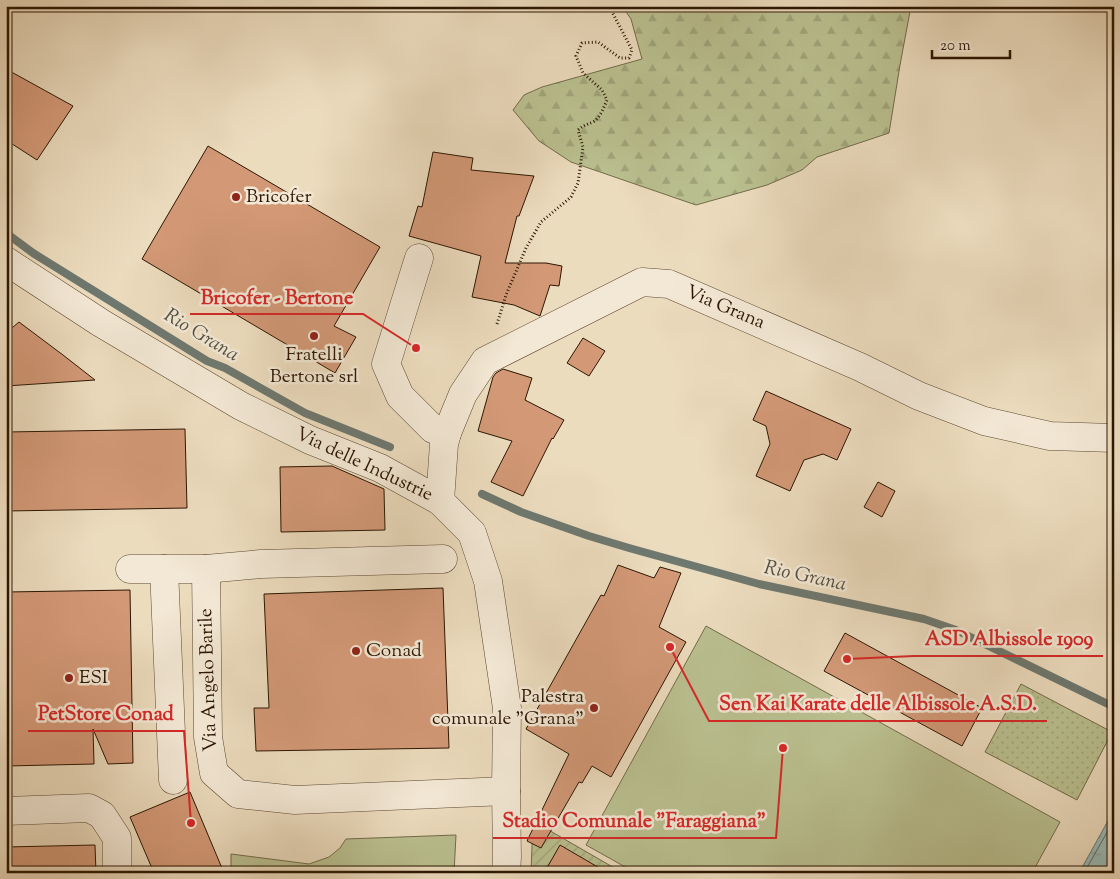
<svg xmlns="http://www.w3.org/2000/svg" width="1120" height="879" viewBox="0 0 1120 879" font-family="'Sorts Mill Goudy',serif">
	<defs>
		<pattern id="grass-dots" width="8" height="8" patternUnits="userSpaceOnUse" patternTransform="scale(1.25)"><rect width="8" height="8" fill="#bac090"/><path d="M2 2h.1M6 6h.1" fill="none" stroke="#a0a47b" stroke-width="1.8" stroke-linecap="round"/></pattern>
		<pattern id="forest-firs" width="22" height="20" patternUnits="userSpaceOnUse" patternTransform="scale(1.25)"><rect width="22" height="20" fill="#bac090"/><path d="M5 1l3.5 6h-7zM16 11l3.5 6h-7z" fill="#a0a47b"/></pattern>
		<pattern id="garden-furrows" width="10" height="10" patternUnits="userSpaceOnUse" patternTransform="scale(1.25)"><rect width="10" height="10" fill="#bac090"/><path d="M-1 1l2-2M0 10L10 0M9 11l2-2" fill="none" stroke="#a0a47b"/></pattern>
		<pattern id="water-ripples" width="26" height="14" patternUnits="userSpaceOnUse" patternTransform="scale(1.25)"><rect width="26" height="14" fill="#9abab7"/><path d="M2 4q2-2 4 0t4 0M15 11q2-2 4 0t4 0" fill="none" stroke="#859f9c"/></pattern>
	</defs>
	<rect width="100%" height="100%" fill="#ecdcbe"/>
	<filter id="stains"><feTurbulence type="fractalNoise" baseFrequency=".004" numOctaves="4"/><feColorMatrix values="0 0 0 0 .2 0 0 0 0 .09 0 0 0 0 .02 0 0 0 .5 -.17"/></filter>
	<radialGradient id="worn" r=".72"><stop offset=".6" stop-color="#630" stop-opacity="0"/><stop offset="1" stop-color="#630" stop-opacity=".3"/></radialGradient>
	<path fill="url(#grass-dots)" stroke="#736b49" d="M 1021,684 L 1112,732 L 1077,800 L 985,752 Z"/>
	<path fill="url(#forest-firs)" stroke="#736b49" d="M 622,6 L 911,6 L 900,65 L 889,133 L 817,157 L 802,170 L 767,185 L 696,205 L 571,162 L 539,141 L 513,110 L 524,95 L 542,87 L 642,59 L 631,19 Z"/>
	<g fill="#bac090" stroke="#736b49">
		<path d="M 706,626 L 1060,822 L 1032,873 L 636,873 L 586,845 Z"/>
		<path d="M 456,835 L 454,873 L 231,873 L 231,854 L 309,864 L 329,857 L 340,848 L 346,839 Z"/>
	</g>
	<path fill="url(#garden-furrows)" stroke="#736b49" d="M 533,821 L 623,873 L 531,873 Z"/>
	<path fill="url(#water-ripples)" stroke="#6e786f" d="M 1114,810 L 1114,873 L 1079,873 Z"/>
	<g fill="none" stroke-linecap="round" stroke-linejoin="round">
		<path stroke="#63685c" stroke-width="1" d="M 1084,873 L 1114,820"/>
		<g stroke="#6e786f" stroke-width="8">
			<path d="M 6,233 L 33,253 L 207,361 L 225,368 L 305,413 L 390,447"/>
			<path d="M 482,494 L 521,512 L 589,536 L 629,548 L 759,584 L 924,619 L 956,630 L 1114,707"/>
		</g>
	</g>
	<g fill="#d39977" stroke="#2c1602">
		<path d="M 6,69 L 73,106 L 37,160 L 6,140 Z"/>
		<path d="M 208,146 L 380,247 L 334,326 L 356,337 L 335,373 L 142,259 Z"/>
		<path d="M 433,152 L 473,158 L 471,170 L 534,176 L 519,216 L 517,216 L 505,263 L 546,263 L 562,266 L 559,286 L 550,285 L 540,316 L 514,305 L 472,297 L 481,256 L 409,236 L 418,206 L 422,207 Z"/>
		<path d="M 19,322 L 63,355 L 95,380 L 6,386 L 6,333 Z"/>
		<path d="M 583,338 L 605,351 L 589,376 L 567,363 Z"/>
		<path d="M 503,369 L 532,378 L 525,400 L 564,420 L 553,439 L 552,438 L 523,496 L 491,482 L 512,441 L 478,431 L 493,377 L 496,373 Z"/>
		<path d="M 766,391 L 851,429 L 837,460 L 823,454 L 804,460 L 790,491 L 756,476 L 770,444 L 766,426 L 753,420 Z"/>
		<path d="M 185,429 L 187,508 L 6,511 L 6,432 Z"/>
		<path d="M 332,466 L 384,489 L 385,530 L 281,532 L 280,467 Z"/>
		<path d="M 878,482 L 895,491 L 882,517 L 864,507 Z"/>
		<path d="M 618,565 L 654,578 L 660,567 L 681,573 L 659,627 L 686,642 L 611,777 L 592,766 L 582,783 L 579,782 L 541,848 L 527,841 L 569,754 L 526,729 L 601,595 L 604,596 Z"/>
		<path d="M 443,588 L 449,748 L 256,751 L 254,708 L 269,708 L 264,594 Z"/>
		<path d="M 130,590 L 133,763 L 108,764 L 93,729 L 94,764 L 6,766 L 6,592 Z"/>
		<path d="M 845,633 L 982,708 L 962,746 L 824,671 Z"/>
		<path d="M 190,792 L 224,873 L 154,873 L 130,817 Z"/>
		<path d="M 95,845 L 96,873 L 6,873 L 6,847 Z"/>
		<path d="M 560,845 L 608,873 L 544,873 Z"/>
	</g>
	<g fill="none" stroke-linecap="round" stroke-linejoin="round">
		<g stroke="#5c4831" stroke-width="29">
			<g id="minor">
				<path d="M 419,258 L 386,364 L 400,396 L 433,429 L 447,433"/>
				<path d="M 6,261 L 101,323 L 241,406 L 310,440 L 380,468 L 440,501 L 472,533 L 488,581 L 507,708 L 506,791 L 507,857 L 506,873"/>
				<path d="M 440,501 L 444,444 L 447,433 L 463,394 L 485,361 L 642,282 L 669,284 L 860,367 L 919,396 L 984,421 L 1050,436 L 1114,438"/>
				<path d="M 130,569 L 164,569"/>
				<path d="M 206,569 L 208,737 L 214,773 L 238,794 L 295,800 L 506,791"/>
				<path d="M 173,780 L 164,569 L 206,569 L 261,564 L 443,559"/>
				<path d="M 6,811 L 89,808 L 102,815 L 117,838 L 117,873"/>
			</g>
		</g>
		<path stroke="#2c1602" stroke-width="3" stroke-dasharray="1 2.5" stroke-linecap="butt" d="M 497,324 L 506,295 L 526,248 L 541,222 L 571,197 L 578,183 L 583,147 L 578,130 C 584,125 586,125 593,122 C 600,118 604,107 607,100 L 602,90 L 583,73 L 576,56 L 582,43 L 598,42 L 620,58 L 629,58 L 632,50 L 609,6"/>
		<use href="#minor" stroke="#f3e8d5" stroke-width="28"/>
	</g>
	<g fill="#8f2418" stroke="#f3e8d5" stroke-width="2">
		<circle cx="236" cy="197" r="5"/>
		<circle cx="314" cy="336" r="5"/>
		<circle cx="356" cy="651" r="5"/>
		<circle cx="69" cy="678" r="5"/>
		<circle cx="594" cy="708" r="5"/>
	</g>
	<g text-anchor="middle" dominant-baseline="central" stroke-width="5" stroke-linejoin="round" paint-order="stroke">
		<g font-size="19" fill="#2c1602" stroke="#f3e8d5" text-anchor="start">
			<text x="246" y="197">Bricofer</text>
			<text x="314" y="355" text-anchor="middle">Fratelli<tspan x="314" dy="22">Bertone srl</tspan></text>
			<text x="366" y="651">Conad</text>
			<text x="79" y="678">ESI</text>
			<text x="584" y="697" text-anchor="end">Palestra<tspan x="584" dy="22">comunale "Grana"</tspan></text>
		</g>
		<g font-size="19" fill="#2c1602" stroke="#f3e8d5">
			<text transform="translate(725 308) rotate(23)">Via Grana</text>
			<text transform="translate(364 465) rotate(25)">Via delle Industrie</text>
			<text transform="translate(209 680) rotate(-92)">Via Angelo Barile</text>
		</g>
		<g font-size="20" font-style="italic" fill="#524f41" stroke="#f3e8d5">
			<text transform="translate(201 336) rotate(31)">Rio Grana</text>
			<text transform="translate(805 577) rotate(12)">Rio Grana</text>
		</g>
	</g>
	<path fill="none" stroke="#d62828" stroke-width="2" d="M416 348L363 314H190M847 659L914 656H1103M670 647L709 721H1047M191 823L184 731H28M783 748L776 838H493"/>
	<g fill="#d62828" stroke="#f3e8d5" stroke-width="2">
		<circle cx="416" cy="348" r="5"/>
		<circle cx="847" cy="659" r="5"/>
		<circle cx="670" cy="647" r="5"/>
		<circle cx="191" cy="823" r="5"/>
		<circle cx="783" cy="748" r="5"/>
	</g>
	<g font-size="20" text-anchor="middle" font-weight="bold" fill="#d62828" stroke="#f3e8d5" stroke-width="5" stroke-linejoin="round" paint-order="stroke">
		<text x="277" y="304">Bricofer - Bertone</text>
		<text x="1009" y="645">ASD Albissole 1909</text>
		<text x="878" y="710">Sen Kai Karate delle Albissole A.S.D.</text>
		<text x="106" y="720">PetStore Conad</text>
		<text x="634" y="827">Stadio Comunale "Faraggiana"</text>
	</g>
	<rect width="1120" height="879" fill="none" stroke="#ecdcbe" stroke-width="25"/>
	<rect x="8" y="8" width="1105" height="864" fill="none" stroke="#2c1602" stroke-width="2.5"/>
	<rect x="12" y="12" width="1095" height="854" fill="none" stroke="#2c1602"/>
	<path d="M932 50v8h78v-8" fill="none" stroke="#2c1602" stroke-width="2.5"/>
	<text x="940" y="50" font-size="15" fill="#2c1602" stroke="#f3e8d5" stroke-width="4" paint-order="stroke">20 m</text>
	<rect width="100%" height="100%" filter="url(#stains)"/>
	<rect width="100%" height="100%" fill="url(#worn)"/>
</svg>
